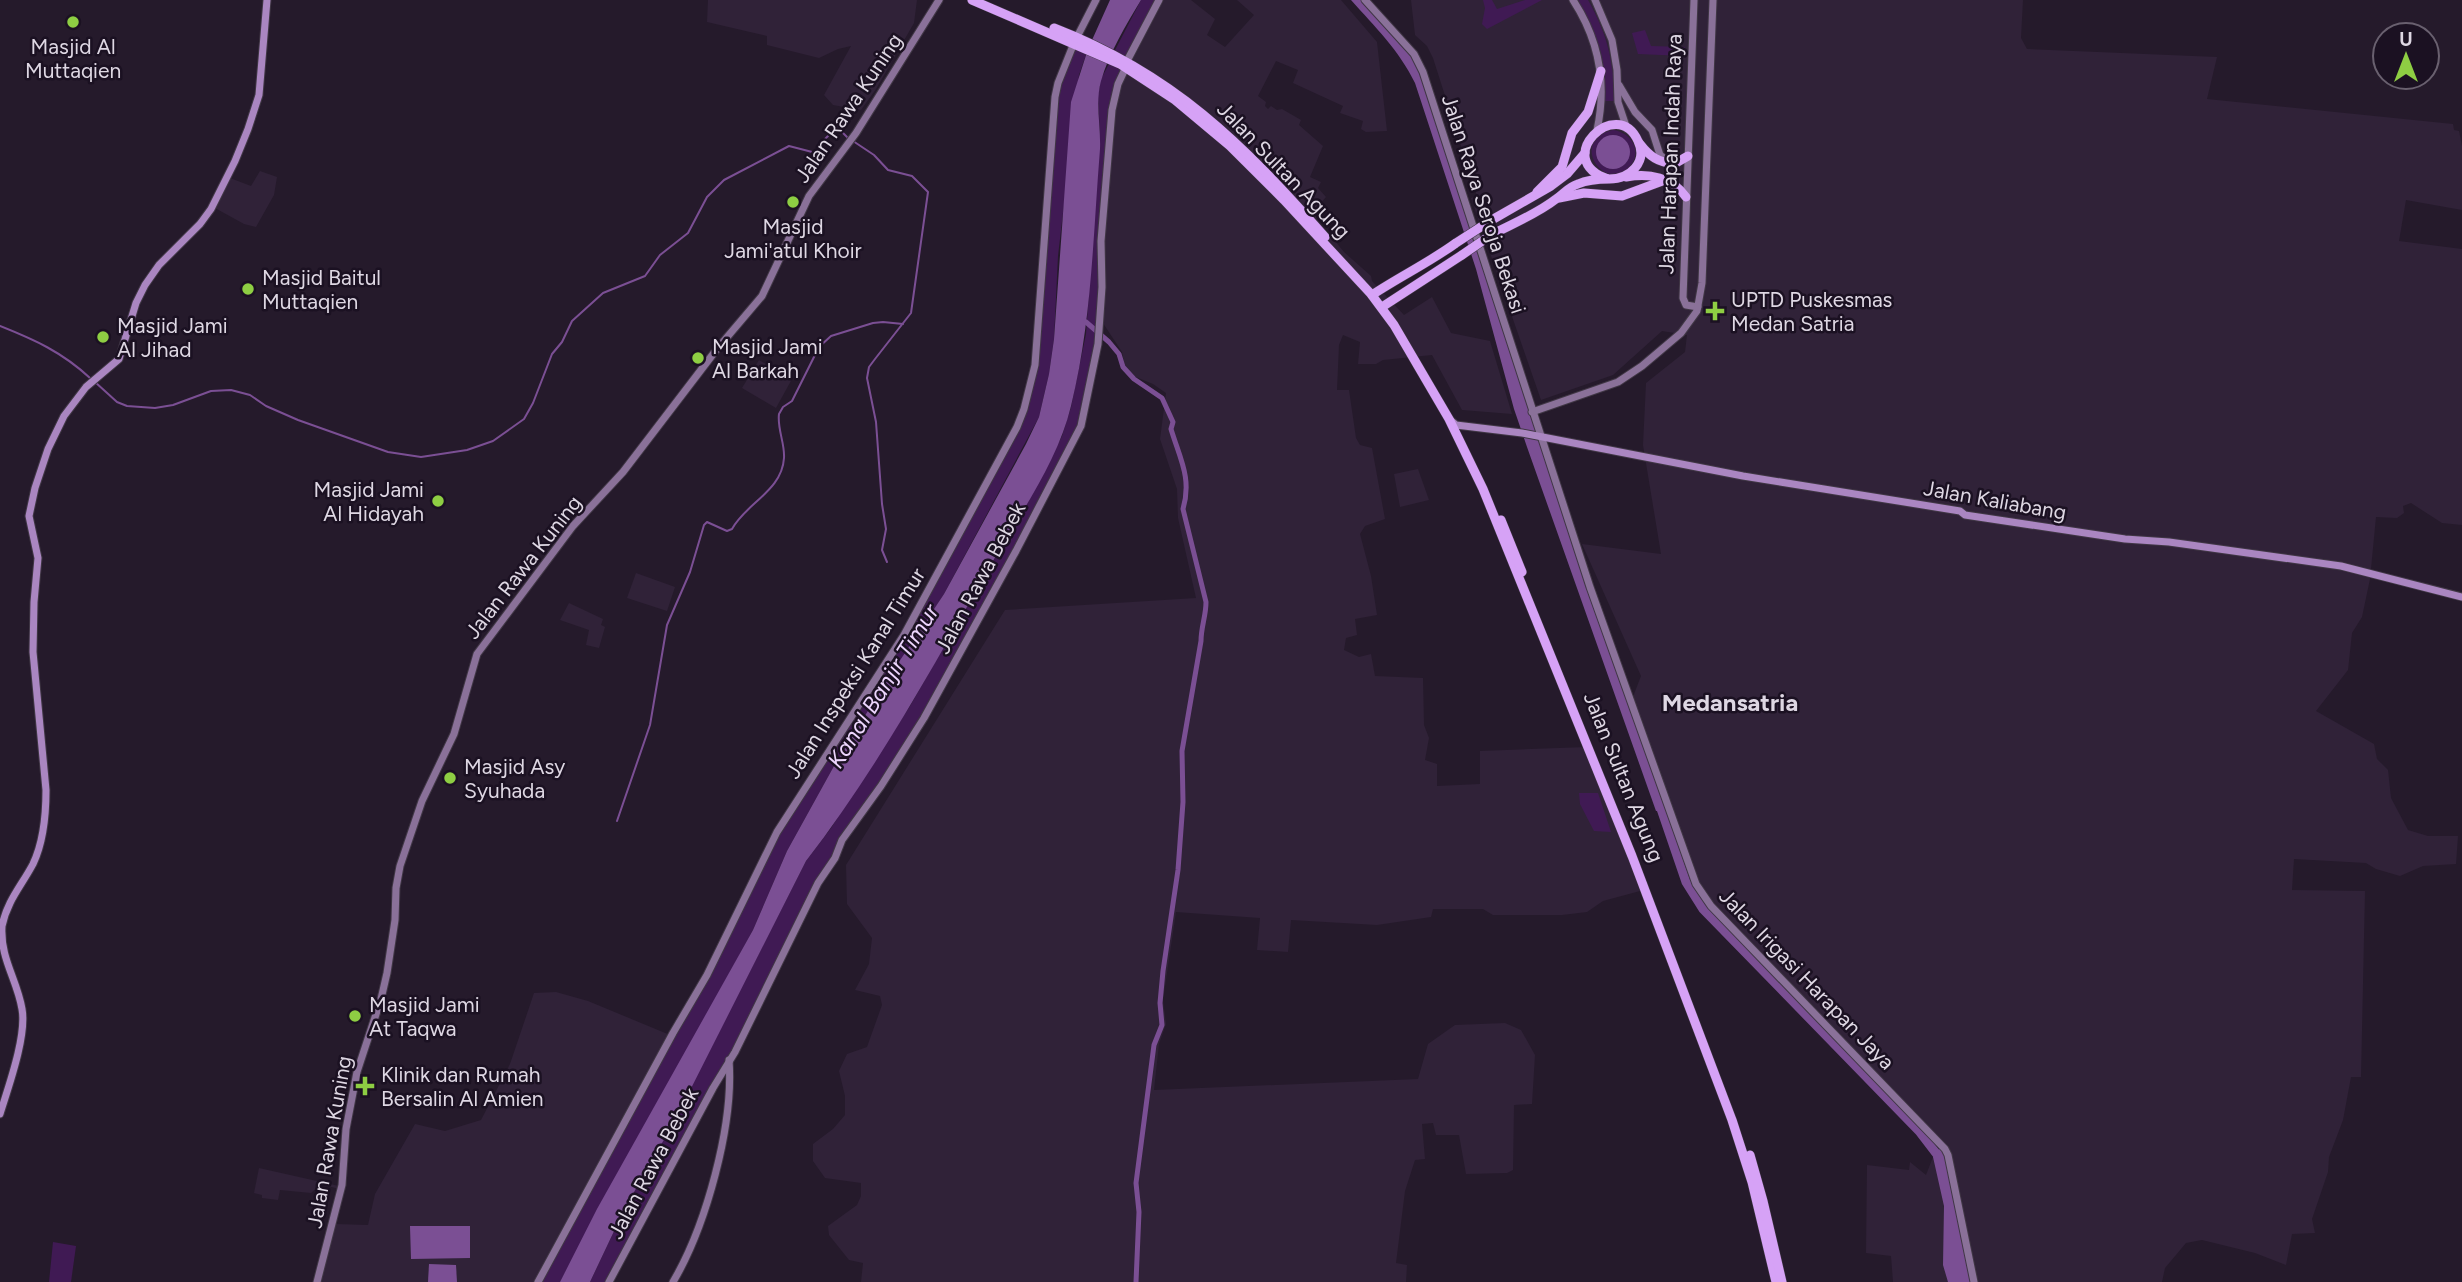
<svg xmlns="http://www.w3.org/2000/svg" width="2462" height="1282" viewBox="0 0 2462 1282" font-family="Figtree,sans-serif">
	<rect width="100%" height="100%" fill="#251a2b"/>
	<g fill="#302238">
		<path d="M 708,0 L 917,0 L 914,23 L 876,89 L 861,110 L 833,105 L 824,95 L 851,46 L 838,49 L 819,58 L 767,45 L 767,36 L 707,22 Z"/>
		<path d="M 1159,0 L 1191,0 L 1215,19 L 1207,35 L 1225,47 L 1254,15 L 1237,0 L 1341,0 L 1377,42 L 1387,131 L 1366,132 L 1361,129 L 1363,121 L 1340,113 L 1343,106 L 1293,83 L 1298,70 L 1276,61 L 1258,96 L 1266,102 L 1265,106 L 1268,109 L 1271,106 L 1277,110 L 1282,109 L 1301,120 L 1299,125 L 1323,146 L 1310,177 L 1321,182 L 1318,188 L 1326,197 L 1318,206 L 1316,218 L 1344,252 L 1371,276 L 1372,281 L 1404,315 L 1432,297 L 1451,333 L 1490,341 L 1512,414 L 1462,410 L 1432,355 L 1383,360 L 1376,364 L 1358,364 L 1360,342 L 1343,335 L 1339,345 L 1337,390 L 1349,390 L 1356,438 L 1360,445 L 1372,448 L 1385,519 L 1365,526 L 1360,534 L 1371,576 L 1377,615 L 1355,619 L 1357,635 L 1346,638 L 1344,650 L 1359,657 L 1371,654 L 1375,676 L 1423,678 L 1424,725 L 1429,738 L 1425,760 L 1437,764 L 1437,786 L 1480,784 L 1480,751 L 1587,747 L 1640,891 L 1603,901 L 1587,912 L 1562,915 L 1493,915 L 1483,909 L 1433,909 L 1431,917 L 1377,925 L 1291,920 L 1288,952 L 1257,950 L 1260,918 L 1176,912 L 1163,1000 L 1166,1024 L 1159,1044 L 1154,1090 L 1418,1079 L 1428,1044 L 1455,1025 L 1505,1023 L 1521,1030 L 1535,1055 L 1532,1104 L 1514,1105 L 1513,1170 L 1507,1173 L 1466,1174 L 1459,1135 L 1436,1135 L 1433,1123 L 1422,1124 L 1425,1159 L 1415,1160 L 1405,1191 L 1396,1263 L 1407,1265 L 1406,1282 L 861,1282 L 863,1263 L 849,1260 L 829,1235 L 828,1226 L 857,1205 L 861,1196 L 861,1183 L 825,1178 L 813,1161 L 813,1144 L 833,1129 L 845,1115 L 845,1096 L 839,1071 L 847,1054 L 867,1047 L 882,1005 L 880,996 L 855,990 L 869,964 L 872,938 L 847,904 L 846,865 L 1005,610 L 1196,598 L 1178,518 L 1177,489 L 1160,439 L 1166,393 L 1153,384 L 1126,373 L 1122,352 L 1099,317 L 1101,241 L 1114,97 Z"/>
		<path d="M 1411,0 L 2023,0 L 2021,38 L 2027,49 L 2217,57 L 2207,99 L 2453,124 L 2454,130 L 2459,131 L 2462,146 L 2462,210 L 2406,200 L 2399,241 L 2462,249 L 2462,525 L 2442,523 L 2411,503 L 2403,506 L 2404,513 L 2397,518 L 2376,517 L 2370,579 L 2362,617 L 2352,633 L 2348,670 L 2316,711 L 2374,744 L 2377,759 L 2388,770 L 2391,798 L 2408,830 L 2428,836 L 2458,836 L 2456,864 L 2423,866 L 2400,876 L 2376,869 L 2366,863 L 2294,859 L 2292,890 L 2365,891 L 2361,1077 L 2351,1077 L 2343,1120 L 2329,1157 L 2328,1172 L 2312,1219 L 2315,1233 L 2292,1234 L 2286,1265 L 2255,1253 L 2202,1240 L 2186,1243 L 2165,1268 L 2162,1282 L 1893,1282 L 1891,1256 L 1866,1253 L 1867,1165 L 1909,1170 L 1910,1162 L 1926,1175 L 1933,1157 L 1942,1145 L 1706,900 L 1631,702 L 1641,676 L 1582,544 L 1661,554 L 1643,445 L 1646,383 L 1685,352 L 1687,335 L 1662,331 L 1613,375 L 1541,400 L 1471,198 L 1477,196 L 1433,58 L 1427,46 L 1415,35 Z"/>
		<path d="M 260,171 L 277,177 L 274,195 L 256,227 L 244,224 L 215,208 L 230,178 L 251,186 Z"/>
		<path d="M 759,360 L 792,379 L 776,408 L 742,388 Z"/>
		<path d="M 1418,469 L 1429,500 L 1400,507 L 1394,474 Z"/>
		<path d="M 636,573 L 675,587 L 667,611 L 627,598 Z"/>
		<path d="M 569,603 L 603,619 L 601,625 L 605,627 L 599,648 L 586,645 L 589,630 L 560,620 Z"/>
		<path d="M 556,992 L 588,1001 L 670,1035 L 538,1282 L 317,1282 L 335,1224 L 368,1225 L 375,1194 L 415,1124 L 445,1131 L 481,1120 L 510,1064 L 534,993 Z"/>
		<path d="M 259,1168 L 339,1186 L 339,1189 L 321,1184 L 311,1193 L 280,1190 L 278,1200 L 262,1198 L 262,1195 L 254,1193 Z"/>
	</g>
	<g fill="#401a54" fill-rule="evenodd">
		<path d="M 1141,0 L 1159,0 L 1127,61 L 1113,54 Z"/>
		<path d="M 1483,0 L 1492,0 L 1497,9 L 1525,0 L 1542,0 L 1487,29 L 1482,24 L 1485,8 Z"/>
		<path d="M 1578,0 L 1588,0 C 1608,35 1613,62 1616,101 L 1605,101 L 1600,49 Z"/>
		<path d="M 1645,30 L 1651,46 L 1685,47 L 1684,56 L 1638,54 L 1632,33 Z"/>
		<path d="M 1075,43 L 1088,49 L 1079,75 L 1058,256 L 1054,339 L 1049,374 L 1039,417 L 944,594 L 834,766 L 787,851 L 753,930 L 560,1282 L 538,1282 L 679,1024 L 758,867 L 878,677 L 1017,427 L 1034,369 L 1055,97 Z"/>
		<path d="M 1111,60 L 1126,67 L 1114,97 L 1098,344 L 1081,426 L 935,698 L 818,884 L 735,1052 L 609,1282 L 590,1282 L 625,1208 L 671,1126 L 806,861 L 831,828 L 910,706 L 1034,490 L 1062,436 L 1071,407 L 1086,334 L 1100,138 L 1098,95 L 1101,79 Z"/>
		<path d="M 1613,130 C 1630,132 1643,150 1631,165 C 1606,197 1567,139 1613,130 ZM 1613,135 L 1622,138 L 1621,167 L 1611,169 L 1597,156 L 1600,142 Z"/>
		<path d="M 1579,793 L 1598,793 L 1611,832 L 1594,831 L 1580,804 Z"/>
		<path d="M 53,1242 L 76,1246 L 71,1282 L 49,1282 Z"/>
	</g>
	<g fill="#7b4f94">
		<path d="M 1110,0 L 1141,0 C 1126,25 1109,53 1101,81 C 1095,102 1101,127 1100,149 C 1093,235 1092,321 1071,406 C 1058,461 1021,512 993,561 C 935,663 878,768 806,861 L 674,1122 L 625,1208 L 590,1282 L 560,1282 L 597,1209 L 753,930 L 787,851 L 834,766 L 887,680 L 944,594 L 1026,444 L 1039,417 L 1049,374 L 1054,339 L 1071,102 L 1088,49 Z"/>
		<path d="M 1351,0 L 1365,0 L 1414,54 L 1539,436 L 1671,810 L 1656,811 L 1527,447 L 1514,409 L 1476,269 L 1415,83 C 1399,50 1375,27 1351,0 Z"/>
		<circle cx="1613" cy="152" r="17"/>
		<path d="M 1942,1145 L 1947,1153 L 1974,1282 L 1948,1282 L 1943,1265 L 1944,1206 L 1933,1157 Z"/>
		<path d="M 410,1226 L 470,1226 L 470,1258 L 411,1259 Z"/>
		<path d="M 429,1264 L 456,1265 L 457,1282 L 428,1282 Z"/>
	</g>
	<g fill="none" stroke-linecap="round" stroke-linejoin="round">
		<g stroke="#7b4f94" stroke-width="2">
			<path d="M 853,141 L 874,155 L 888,170 L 912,176 L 928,192 L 911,313 L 875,359 L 869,367 L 867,378 L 876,422 L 882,504 L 886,529 L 882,550 L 887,562"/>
			<path d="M 0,326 C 35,340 62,352 90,378"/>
			<path d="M 95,382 L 117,402 L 127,406 L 155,408 L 173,405 L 211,391 L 231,390 L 250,395 L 266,406 L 298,420 L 388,452 L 421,457 L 467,450 L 493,441 L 524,419 L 533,403 L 552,354 L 562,342 L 572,321 L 603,293 L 645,276 L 660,255 L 688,233 L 707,197 L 724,180 L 789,146 L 816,153 L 823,141 L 837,127 L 848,138"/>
			<path d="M 617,821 L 650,725 L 667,625 L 690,572 L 704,525 L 707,522 L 727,531 L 732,529 C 746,503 782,491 784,458 C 785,443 777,429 779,414 L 783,407 L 792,401 L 819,347 L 831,336 L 873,323 L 883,322 L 903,324"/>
		</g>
		<path stroke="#7b4f94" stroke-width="5" d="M 1086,322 L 1109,342 L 1119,354 L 1123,367 L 1134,379 L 1162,398 L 1173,422 L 1171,429 C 1180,459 1192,478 1183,509 L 1206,602 C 1206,616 1201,627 1201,641 L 1182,751 L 1183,802 L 1178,870 L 1163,971 L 1160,1003 L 1162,1025 L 1154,1045 L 1136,1183 L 1139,1212 L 1136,1282"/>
		<path stroke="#7b4f94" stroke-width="9" d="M 1658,800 L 1686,882 L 1703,909 L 1919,1131 L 1942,1161"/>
		<g stroke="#403745" stroke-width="9">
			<g id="secondary">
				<path d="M 1365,0 L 1414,54 L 1423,72 L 1590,587 L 1696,884 L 1711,906 L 1945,1149 L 1948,1155 L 1974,1282"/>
				<path d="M 1573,0 C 1599,40 1607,84 1597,130"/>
				<path d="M 1595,0 L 1612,40 L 1617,70 L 1618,102 L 1627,129"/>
				<path d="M 1694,0 L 1683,298 L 1686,305 L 1698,307"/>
				<path d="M 1077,37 L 1096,0"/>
				<path d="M 1127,61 L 1159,0"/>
				<path d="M 1619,85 L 1635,112 L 1652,130 L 1660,155 L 1668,162"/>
				<path d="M 1532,412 L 1618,382 L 1642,366 L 1681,333 L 1697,311 L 1702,283 L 1713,0"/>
				<path d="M 317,1282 L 342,1185 L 346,1129 L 357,1072 L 381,999 L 387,973 L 395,920 L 396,888 L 400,866 L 422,801 L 454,734 L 477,654 L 573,526 L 623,472 L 717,349 L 762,296 L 809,196 L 856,133 L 939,0"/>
				<path d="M 538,1282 L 673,1033 L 707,975 L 777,832 L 904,635 L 1017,427 L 1024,409 L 1035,365 L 1055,97 L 1058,83 L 1074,43"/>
				<path d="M 609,1282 L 713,1088 L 735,1052 L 818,883 L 835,858 L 842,840 L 881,786 L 924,718 L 1016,551 L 1081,426 L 1098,344 L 1102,287 L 1101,241 L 1112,110 L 1118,84 L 1126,67"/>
				<path d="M 673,1282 C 706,1226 734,1125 729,1060"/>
			</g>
		</g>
		<g stroke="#403745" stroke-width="9">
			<g id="primary">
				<path d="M 1449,419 L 1456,425 L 1522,433 L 1743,476 L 1960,511 L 1965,515 L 2125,539 L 2169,542 L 2341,566 L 2462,597"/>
				<path d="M 0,1114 C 8,1088 27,1036 22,1009 C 17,979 0,959 2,926 C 7,901 22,885 33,864 C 44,841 46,814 46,790 L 33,652 L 34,602 L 38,558 L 29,516 L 35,488 L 48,449 L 64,416 L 86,387 L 119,359 L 136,303 L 145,285 L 159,265 L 200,224 L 211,209 L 235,161 L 248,129 L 259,95 L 267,0"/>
			</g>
		</g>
		<g stroke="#403745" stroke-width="10">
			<g id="highway">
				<path d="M 972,0 L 1120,64 L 1175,100 L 1230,146 L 1284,200 L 1371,294 L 1394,325 L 1449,419 L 1483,489 L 1632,856 L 1732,1120 L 1752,1182 L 1776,1282"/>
				<path d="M 1054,28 C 1173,74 1242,143 1325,237"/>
				<path d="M 1640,144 C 1650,157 1658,162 1674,164 L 1688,156"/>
				<path d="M 1626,177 C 1649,173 1672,177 1686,197"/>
				<path d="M 1537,192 L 1562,167 L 1572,133 L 1588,112 L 1601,71"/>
				<path d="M 1559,198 L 1584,193 L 1622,196 L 1665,180"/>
				<path d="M 1490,221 L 1551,186 L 1567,174 L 1585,153"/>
				<path d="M 1491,235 C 1512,224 1537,214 1556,199 C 1564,194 1568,187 1578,184 C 1587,180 1599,179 1609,179 C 1630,179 1648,162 1638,141 C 1617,94 1550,160 1608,179"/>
				<path d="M 1372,295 C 1399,277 1430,262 1456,243"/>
				<path d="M 1382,307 L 1462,255"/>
				<path d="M 1501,520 L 1522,572"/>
				<path d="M 1750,1155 L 1763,1201 L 1782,1282"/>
			</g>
		</g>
		<use href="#secondary" stroke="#8a7199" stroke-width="7"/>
		<use href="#primary" stroke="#aa86c1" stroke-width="7"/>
		<use href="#highway" stroke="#d6a2f6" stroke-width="9"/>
		<g stroke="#403745" stroke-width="10" stroke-linecap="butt">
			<g id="highway-bridge">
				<path d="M 1456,243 L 1490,221"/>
				<path d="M 1462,255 L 1491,235"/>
			</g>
		</g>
		<use href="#highway-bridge" stroke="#d6a2f6" stroke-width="9"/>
	</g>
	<g fill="#8ece43" stroke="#1b1122" stroke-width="2.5">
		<circle cx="73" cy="22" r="7"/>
		<circle cx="793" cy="202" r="7"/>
		<circle cx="248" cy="289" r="7"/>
		<path d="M1711.5 300.5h7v7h7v7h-7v7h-7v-7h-7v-7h7z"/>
		<circle cx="103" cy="337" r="7"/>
		<circle cx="698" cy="358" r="7"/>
		<circle cx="438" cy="501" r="7"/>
		<circle cx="450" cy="778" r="7"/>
		<circle cx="355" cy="1016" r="7"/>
		<path d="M361.5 1075.5h7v7h7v7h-7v7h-7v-7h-7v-7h7z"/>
	</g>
	<g text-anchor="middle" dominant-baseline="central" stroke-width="5" stroke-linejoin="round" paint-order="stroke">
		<g font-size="21" fill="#ded7e3" stroke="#1b1122" text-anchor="start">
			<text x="73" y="46" text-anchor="middle">Masjid Al<tspan x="73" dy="24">Muttaqien</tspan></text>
			<text x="793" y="226" text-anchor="middle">Masjid<tspan x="793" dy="24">Jami'atul Khoir</tspan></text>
			<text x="262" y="277">Masjid Baitul<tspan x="262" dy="24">Muttaqien</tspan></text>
			<text x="1731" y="299">UPTD Puskesmas<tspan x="1731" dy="24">Medan Satria</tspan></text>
			<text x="117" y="325">Masjid Jami<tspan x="117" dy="24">Al Jihad</tspan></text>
			<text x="712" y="346">Masjid Jami<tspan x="712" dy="24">Al Barkah</tspan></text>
			<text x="424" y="489" text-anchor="end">Masjid Jami<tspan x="424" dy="24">Al Hidayah</tspan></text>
			<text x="464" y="766">Masjid Asy<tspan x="464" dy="24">Syuhada</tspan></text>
			<text x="369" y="1004">Masjid Jami<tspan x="369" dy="24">At Taqwa</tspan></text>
			<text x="381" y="1074">Klinik dan Rumah<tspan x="381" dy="24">Bersalin Al Amien</tspan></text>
		</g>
		<g font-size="21" fill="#ded7e3" stroke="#1b1122">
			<text transform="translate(848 108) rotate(-56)">Jalan Rawa Kuning</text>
			<text transform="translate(1670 154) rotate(-88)">Jalan Harapan Indah Raya</text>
			<text transform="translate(1284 170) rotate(46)">Jalan Sultan Agung</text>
			<text transform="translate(1484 204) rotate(72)">Jalan Raya Seroja Bekasi</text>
			<text transform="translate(1995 500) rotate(10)">Jalan Kaliabang</text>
			<text transform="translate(523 567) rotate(-52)">Jalan Rawa Kuning</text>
			<text transform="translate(980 578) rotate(-62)">Jalan Rawa Bebek</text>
			<text transform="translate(855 673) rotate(-58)">Jalan Inspeksi Kanal Timur</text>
			<text transform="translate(1624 777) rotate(68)">Jalan Sultan Agung</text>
			<text transform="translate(1807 979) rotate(46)">Jalan Irigasi Harapan Jaya</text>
			<text transform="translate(329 1142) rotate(-80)">Jalan Rawa Kuning</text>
			<text transform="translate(653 1163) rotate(-62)">Jalan Rawa Bebek</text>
		</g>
		<g font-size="23" font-style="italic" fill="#edd6fd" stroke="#1b1122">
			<text transform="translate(883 686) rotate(-58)">Kanal Banjir Timur</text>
		</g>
		<g font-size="24" font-weight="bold" fill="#ded7e3" stroke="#1b1122">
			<text x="1730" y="702">Medansatria</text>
		</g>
	</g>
	<g transform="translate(2406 56)"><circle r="33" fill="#1b1122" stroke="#69606f" stroke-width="2"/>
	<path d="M0-5L12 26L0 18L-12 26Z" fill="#8ece43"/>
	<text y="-10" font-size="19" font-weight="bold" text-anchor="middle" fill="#ded7e3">U</text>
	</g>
</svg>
